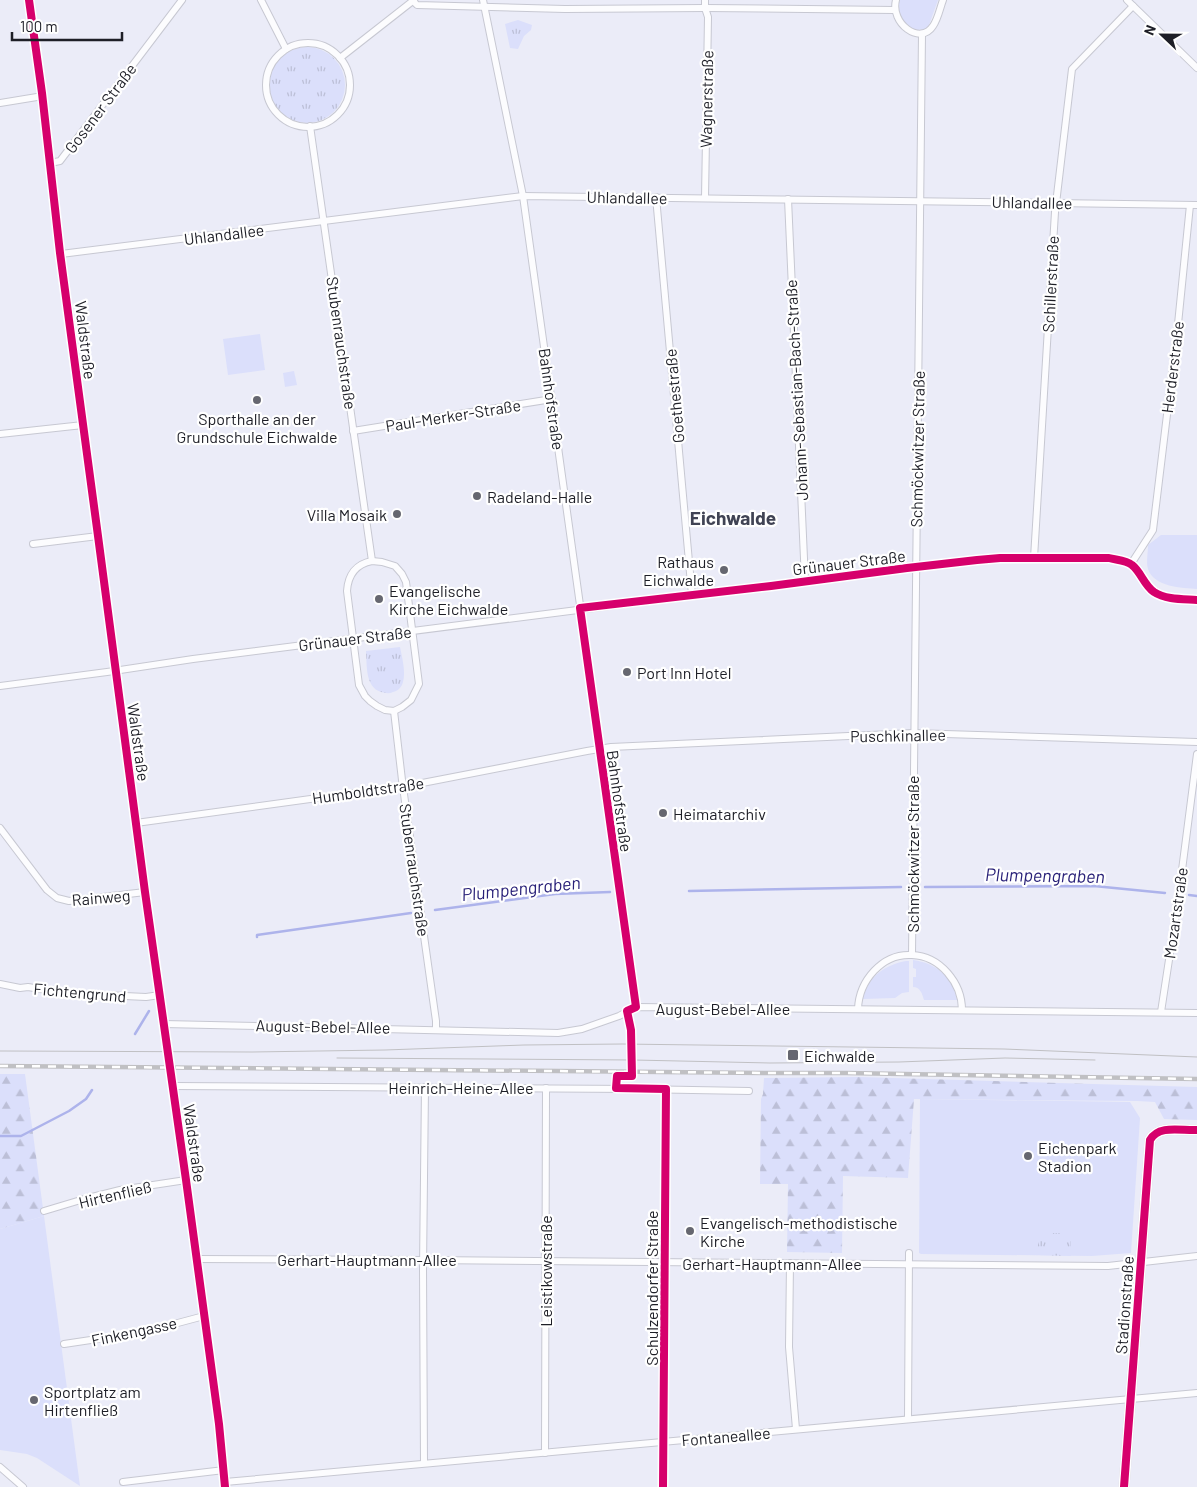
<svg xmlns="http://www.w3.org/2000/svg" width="1197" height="1487" viewBox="0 0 1197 1487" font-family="Barlow,sans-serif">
	<defs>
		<pattern id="forest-firs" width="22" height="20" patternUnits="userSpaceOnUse" patternTransform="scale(1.25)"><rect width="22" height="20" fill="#dbdffb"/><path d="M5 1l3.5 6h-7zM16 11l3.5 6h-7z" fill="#bcbfd7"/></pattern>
		<pattern id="park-tufts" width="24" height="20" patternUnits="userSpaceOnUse" patternTransform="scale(1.25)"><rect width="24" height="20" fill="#dbdffb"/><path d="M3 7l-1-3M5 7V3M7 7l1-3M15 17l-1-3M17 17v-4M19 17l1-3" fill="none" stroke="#bcbfd7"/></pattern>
	</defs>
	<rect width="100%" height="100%" fill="#ebecf8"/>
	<g fill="#dbdffb">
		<path d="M 899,0 L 938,0 L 929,25 L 926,29 C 923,29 920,30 917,30 C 903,29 896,12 899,0 Z"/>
		<path d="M 260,334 L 265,370 L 228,375 L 223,339 Z"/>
		<path d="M 294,371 L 297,385 L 285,387 L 283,373 Z"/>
		<path d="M 1161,535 L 1197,535 L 1197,589 C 1182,588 1154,587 1148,569 C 1146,562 1148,553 1148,545 Z"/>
		<path d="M 913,960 C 936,963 953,977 957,1000 L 924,1000 C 922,993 920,987 913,987 L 913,977 L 916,977 L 916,969 L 913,968 Z"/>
		<path d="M 906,961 L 909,961 L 909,992 L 902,993 L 895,998 L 863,999 C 868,976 885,965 906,961 Z"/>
		<path d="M 920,1099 L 1130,1102 L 1140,1118 L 1131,1253 L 1092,1256 L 921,1254 L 919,1253 Z"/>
		<path d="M 44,1216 L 80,1486 L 37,1458 L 27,1454 L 0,1450 L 0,1229 Z"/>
	</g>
	<g fill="url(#forest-firs)">
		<path d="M 0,1074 L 25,1074 L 44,1216 L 0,1229 Z"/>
		<path d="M 859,1077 L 1197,1087 L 1197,1120 L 1164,1119 L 1155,1102 L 1137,1101 L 914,1099 L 908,1178 L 843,1176 L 842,1253 L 787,1252 L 788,1184 L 760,1184 L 761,1099 L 763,1094 L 764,1078 Z"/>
	</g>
	<g fill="url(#park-tufts)">
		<path d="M 518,20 L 532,25 L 531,30 L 524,36 L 518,49 L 510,48 L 505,24 Z"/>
		<circle cx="307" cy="85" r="38"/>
		<path d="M 400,647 C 402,657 406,672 403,682 C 402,687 398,691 393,692 C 389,694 385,693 381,692 C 365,687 367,665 366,651 Z"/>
		<path d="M 1038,1233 L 1071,1233 L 1071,1256 L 1038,1255 Z"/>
	</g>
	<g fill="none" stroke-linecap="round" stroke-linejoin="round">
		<g stroke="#adb3eb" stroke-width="2.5">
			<path d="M 925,887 L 1094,886 L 1165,893"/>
			<path d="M 689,891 L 901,887"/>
			<path d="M 1189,895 L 1197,896"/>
			<path d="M 435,910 L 555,894 L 610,892"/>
			<path d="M 257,937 L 257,935 L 411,913"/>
			<path d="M 135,1034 L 149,1011"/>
			<path d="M 0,1136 L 21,1136 L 69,1111 L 86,1099 L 92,1090"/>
		</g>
		<g stroke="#c7c8d2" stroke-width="8">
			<g id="street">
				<path d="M 29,0 L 42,93 L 60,253 L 98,536 L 145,892 L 186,1180 L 219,1424 L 225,1487"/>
				<path d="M 261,0 L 286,49"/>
				<path d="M 483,0 L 523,196 L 636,1007"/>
				<path d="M 896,0 C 890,23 920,46 933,26 C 938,19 940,8 943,0"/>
				<path d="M 1127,0 L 1197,68"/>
				<path d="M 413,1 L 417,5 L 565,9 L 705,8 L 894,10"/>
				<circle cx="308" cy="85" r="42"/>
				<path d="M 340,58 L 414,0"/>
				<path d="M 0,103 L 43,96"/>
				<path d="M 310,126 L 372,561"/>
				<path d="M 50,163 L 60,161 L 182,0"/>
				<path d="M 656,197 L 692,595"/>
				<path d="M 705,198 L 708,17 L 705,8 L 705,0"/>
				<path d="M 788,199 L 805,581"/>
				<path d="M 61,254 L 523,196 L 1197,205"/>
				<path d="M 353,431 L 552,399"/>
				<path d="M 0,434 L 83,425"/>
				<path d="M 33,544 L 98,536"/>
				<path d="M 1034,558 L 1055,212 L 1072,69 L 1133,6"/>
				<path d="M 372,561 L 382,562 L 395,566 L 402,574 L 406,582 L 419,684 L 411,700 L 402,707 L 394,711 L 385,710 L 377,706 L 370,701 L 365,696 L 359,685 L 347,591 C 348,575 356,564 372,561 Z"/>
				<path d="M 1131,564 L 1153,530 L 1178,324 L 1190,205"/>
				<path d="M 0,686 L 107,672 L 193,659 L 907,568 L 1000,558 L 1109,558 C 1116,560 1126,560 1132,565 C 1141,572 1144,585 1154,592 C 1166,600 1184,599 1197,600"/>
				<path d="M 394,711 L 402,780 L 436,1021 L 436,1029"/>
				<path d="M 136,823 L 412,785 L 587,751 L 611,747 L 913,733 L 1197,742"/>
				<path d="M 0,828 L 47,890 L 57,898 L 69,901 L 145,892"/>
				<path d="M 912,955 L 922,34"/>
				<path d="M 0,984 L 20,988 L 28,987 L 53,991 L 82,994 L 146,997 L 160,995"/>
				<path d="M 858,1009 C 859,981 882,953 912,955 C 940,956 962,983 962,1010"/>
				<path d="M 1161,1012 L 1178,901 L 1197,754"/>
				<path d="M 164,1024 L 558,1033 L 582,1029 L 619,1016 L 636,1007 L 1197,1013"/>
				<path d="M 173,1086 L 636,1089 L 749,1091"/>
				<path d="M 44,1211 L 84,1199 L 120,1190 L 186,1180"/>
				<path d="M 196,1259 L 423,1260 L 1108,1266 L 1197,1256"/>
				<path d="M 790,1263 L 789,1347 L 796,1429"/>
				<path d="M 64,1344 L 144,1332 L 204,1316"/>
				<path d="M 908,1419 L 909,1253"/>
				<path d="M 545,1453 L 546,1088"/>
				<path d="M 424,1463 L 423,1268 L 425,1087"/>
				<path d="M 0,1467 L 23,1487"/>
				<path d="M 123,1482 L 224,1470"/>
				<path d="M 225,1482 L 1197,1393"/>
				<path d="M 663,1487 L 666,1089"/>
			</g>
		</g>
		<g stroke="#c7c8d2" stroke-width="11">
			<path id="secondary" d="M 1124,1487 L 1150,1140 C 1159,1124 1182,1131 1197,1130"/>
		</g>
		<use href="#street" stroke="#fcfcfe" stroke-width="6"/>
		<use href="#secondary" stroke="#fcfcfe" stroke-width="9"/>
		<g stroke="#c0c0c3" stroke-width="1">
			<path d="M 0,1051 L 252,1052 L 385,1050 L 524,1045 L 622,1044 L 1004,1049 L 1197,1057"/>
			<path d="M 337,1058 L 634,1060 L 770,1063 L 899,1062 L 1005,1058 L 1095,1060"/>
		</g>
		<g stroke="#c0c0c3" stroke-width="4.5">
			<path id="rail" d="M 0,1066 L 770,1073 L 846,1073 L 1197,1079"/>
		</g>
		<use href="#rail" stroke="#fff" stroke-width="2.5" stroke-dasharray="8" stroke-linecap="butt"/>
		<g stroke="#fff" stroke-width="11">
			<g id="cycleway">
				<path d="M 29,0 L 42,93 L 60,253 L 98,536 L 145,892 L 186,1180 L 219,1424 L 225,1487"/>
				<path d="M 663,1487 L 666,1089 L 616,1088 L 617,1076 L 632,1076 L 631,1030 L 627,1011 L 636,1007 L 580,608 L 771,586 L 907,568 L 977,560 L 1000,558 L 1109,558 C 1116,560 1126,560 1132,565 C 1141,572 1144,585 1154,592 C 1166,600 1184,599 1197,600"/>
				<path d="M 1124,1487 L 1150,1140 C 1159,1124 1182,1131 1197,1130"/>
			</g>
		</g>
		<use href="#cycleway" stroke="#d6006c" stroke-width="8"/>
	</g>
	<g fill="#666770" stroke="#fff" stroke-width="2">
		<circle cx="257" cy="400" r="5"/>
		<circle cx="477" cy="496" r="5"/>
		<circle cx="397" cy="514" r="5"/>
		<circle cx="724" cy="570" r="5"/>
		<circle cx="379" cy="599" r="5"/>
		<circle cx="627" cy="672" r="5"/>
		<circle cx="663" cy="813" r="5"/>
		<rect x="787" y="1049" width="12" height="12" rx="2.5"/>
		<circle cx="1028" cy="1156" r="5"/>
		<circle cx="690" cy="1231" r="5"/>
		<circle cx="34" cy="1400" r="5"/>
	</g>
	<g text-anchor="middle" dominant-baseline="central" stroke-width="4.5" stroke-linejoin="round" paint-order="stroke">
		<g font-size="16" fill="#1e1f27" stroke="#fff">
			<text transform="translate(706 99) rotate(-89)">Wagnerstraße</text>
			<text transform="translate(100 108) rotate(-53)">Gosener Straße</text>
			<text transform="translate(627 197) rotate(1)">Uhlandallee</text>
			<text transform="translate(1032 202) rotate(1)">Uhlandallee</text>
			<text transform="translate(224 234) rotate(-7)">Uhlandallee</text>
			<text transform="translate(1050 284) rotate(-87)">Schillerstraße</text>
			<text transform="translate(86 340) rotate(83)">Waldstraße</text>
			<text transform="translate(342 343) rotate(82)">Stubenrauchstraße</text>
			<text transform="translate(1172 367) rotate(-83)">Herderstraße</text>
			<text transform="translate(796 390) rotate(-93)">Johann-Sebastian-Bach-Straße</text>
			<text transform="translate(674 396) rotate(-95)">Goethestraße</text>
			<text transform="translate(552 399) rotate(82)">Bahnhofstraße</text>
			<text transform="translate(453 415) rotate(-9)">Paul-Merker-Straße</text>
			<text transform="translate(917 449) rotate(-89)">Schmöckwitzer Straße</text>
			<text transform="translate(849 562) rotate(-7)">Grünauer Straße</text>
			<text transform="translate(355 638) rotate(-7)">Grünauer Straße</text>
			<text transform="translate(898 735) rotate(-1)">Puschkinallee</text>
			<text transform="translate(139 742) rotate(82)">Waldstraße</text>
			<text transform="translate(368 790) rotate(-8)">Humboldtstraße</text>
			<text transform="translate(620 801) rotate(82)">Bahnhofstraße</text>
			<text transform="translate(912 854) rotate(-90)">Schmöckwitzer Straße</text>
			<text transform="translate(415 870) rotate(82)">Stubenrauchstraße</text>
			<text transform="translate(101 897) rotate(-5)">Rainweg</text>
			<text transform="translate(1175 913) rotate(-82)">Mozartstraße</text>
			<text transform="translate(80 992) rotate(5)">Fichtengrund</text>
			<text x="723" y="1008">August-Bebel-Allee</text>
			<text transform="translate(323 1026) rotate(1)">August-Bebel-Allee</text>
			<text x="461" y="1087">Heinrich-Heine-Allee</text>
			<text transform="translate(195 1143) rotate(82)">Waldstraße</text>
			<text transform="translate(115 1194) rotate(-13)">Hirtenfließ</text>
			<text x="367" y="1259">Gerhart-Hauptmann-Allee</text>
			<text x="772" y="1263">Gerhart-Hauptmann-Allee</text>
			<text transform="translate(545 1271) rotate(-90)">Leistikowstraße</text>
			<text transform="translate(651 1288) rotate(-90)">Schulzendorfer Straße</text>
			<text transform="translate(1124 1305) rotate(-86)">Stadionstraße</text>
			<text transform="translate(134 1331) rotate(-12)">Finkengasse</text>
			<text transform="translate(726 1436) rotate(-5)">Fontaneallee</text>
		</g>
		<g font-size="16" fill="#1e1f27" stroke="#fff" text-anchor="start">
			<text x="257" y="418" text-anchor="middle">Sporthalle an der<tspan x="257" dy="18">Grundschule Eichwalde</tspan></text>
			<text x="487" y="496">Radeland-Halle</text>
			<text x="387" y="514" text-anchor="end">Villa Mosaik</text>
			<text x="714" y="561" text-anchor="end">Rathaus<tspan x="714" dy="18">Eichwalde</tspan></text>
			<text x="389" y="590">Evangelische<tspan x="389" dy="18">Kirche Eichwalde</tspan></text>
			<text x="637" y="672">Port Inn Hotel</text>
			<text x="673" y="813">Heimatarchiv</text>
			<text x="804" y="1055">Eichwalde</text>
			<text x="1038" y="1147">Eichenpark<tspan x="1038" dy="18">Stadion</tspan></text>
			<text x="700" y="1222">Evangelisch-methodistische<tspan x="700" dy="18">Kirche</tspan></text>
			<text x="44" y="1391">Sportplatz am<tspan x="44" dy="18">Hirtenfließ</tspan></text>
		</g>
		<g font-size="18" font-style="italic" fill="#282078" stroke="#fff">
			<text transform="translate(1045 875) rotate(1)">Plumpengraben</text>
			<text transform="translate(521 888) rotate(-6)">Plumpengraben</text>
		</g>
		<g font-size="19" font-weight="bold" fill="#404354" stroke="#fff">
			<text x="733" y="517">Eichwalde</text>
		</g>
	</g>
	<g transform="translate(1162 35) rotate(292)" stroke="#ffffff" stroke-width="4" paint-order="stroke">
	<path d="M0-4L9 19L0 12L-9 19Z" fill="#1e1f27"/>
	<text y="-8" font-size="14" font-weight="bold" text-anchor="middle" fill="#1e1f27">N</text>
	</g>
	<path d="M12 32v8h110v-8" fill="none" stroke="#1e1f27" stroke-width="2.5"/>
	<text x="20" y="32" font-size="15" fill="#1e1f27" stroke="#ffffff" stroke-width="4" paint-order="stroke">100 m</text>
</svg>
